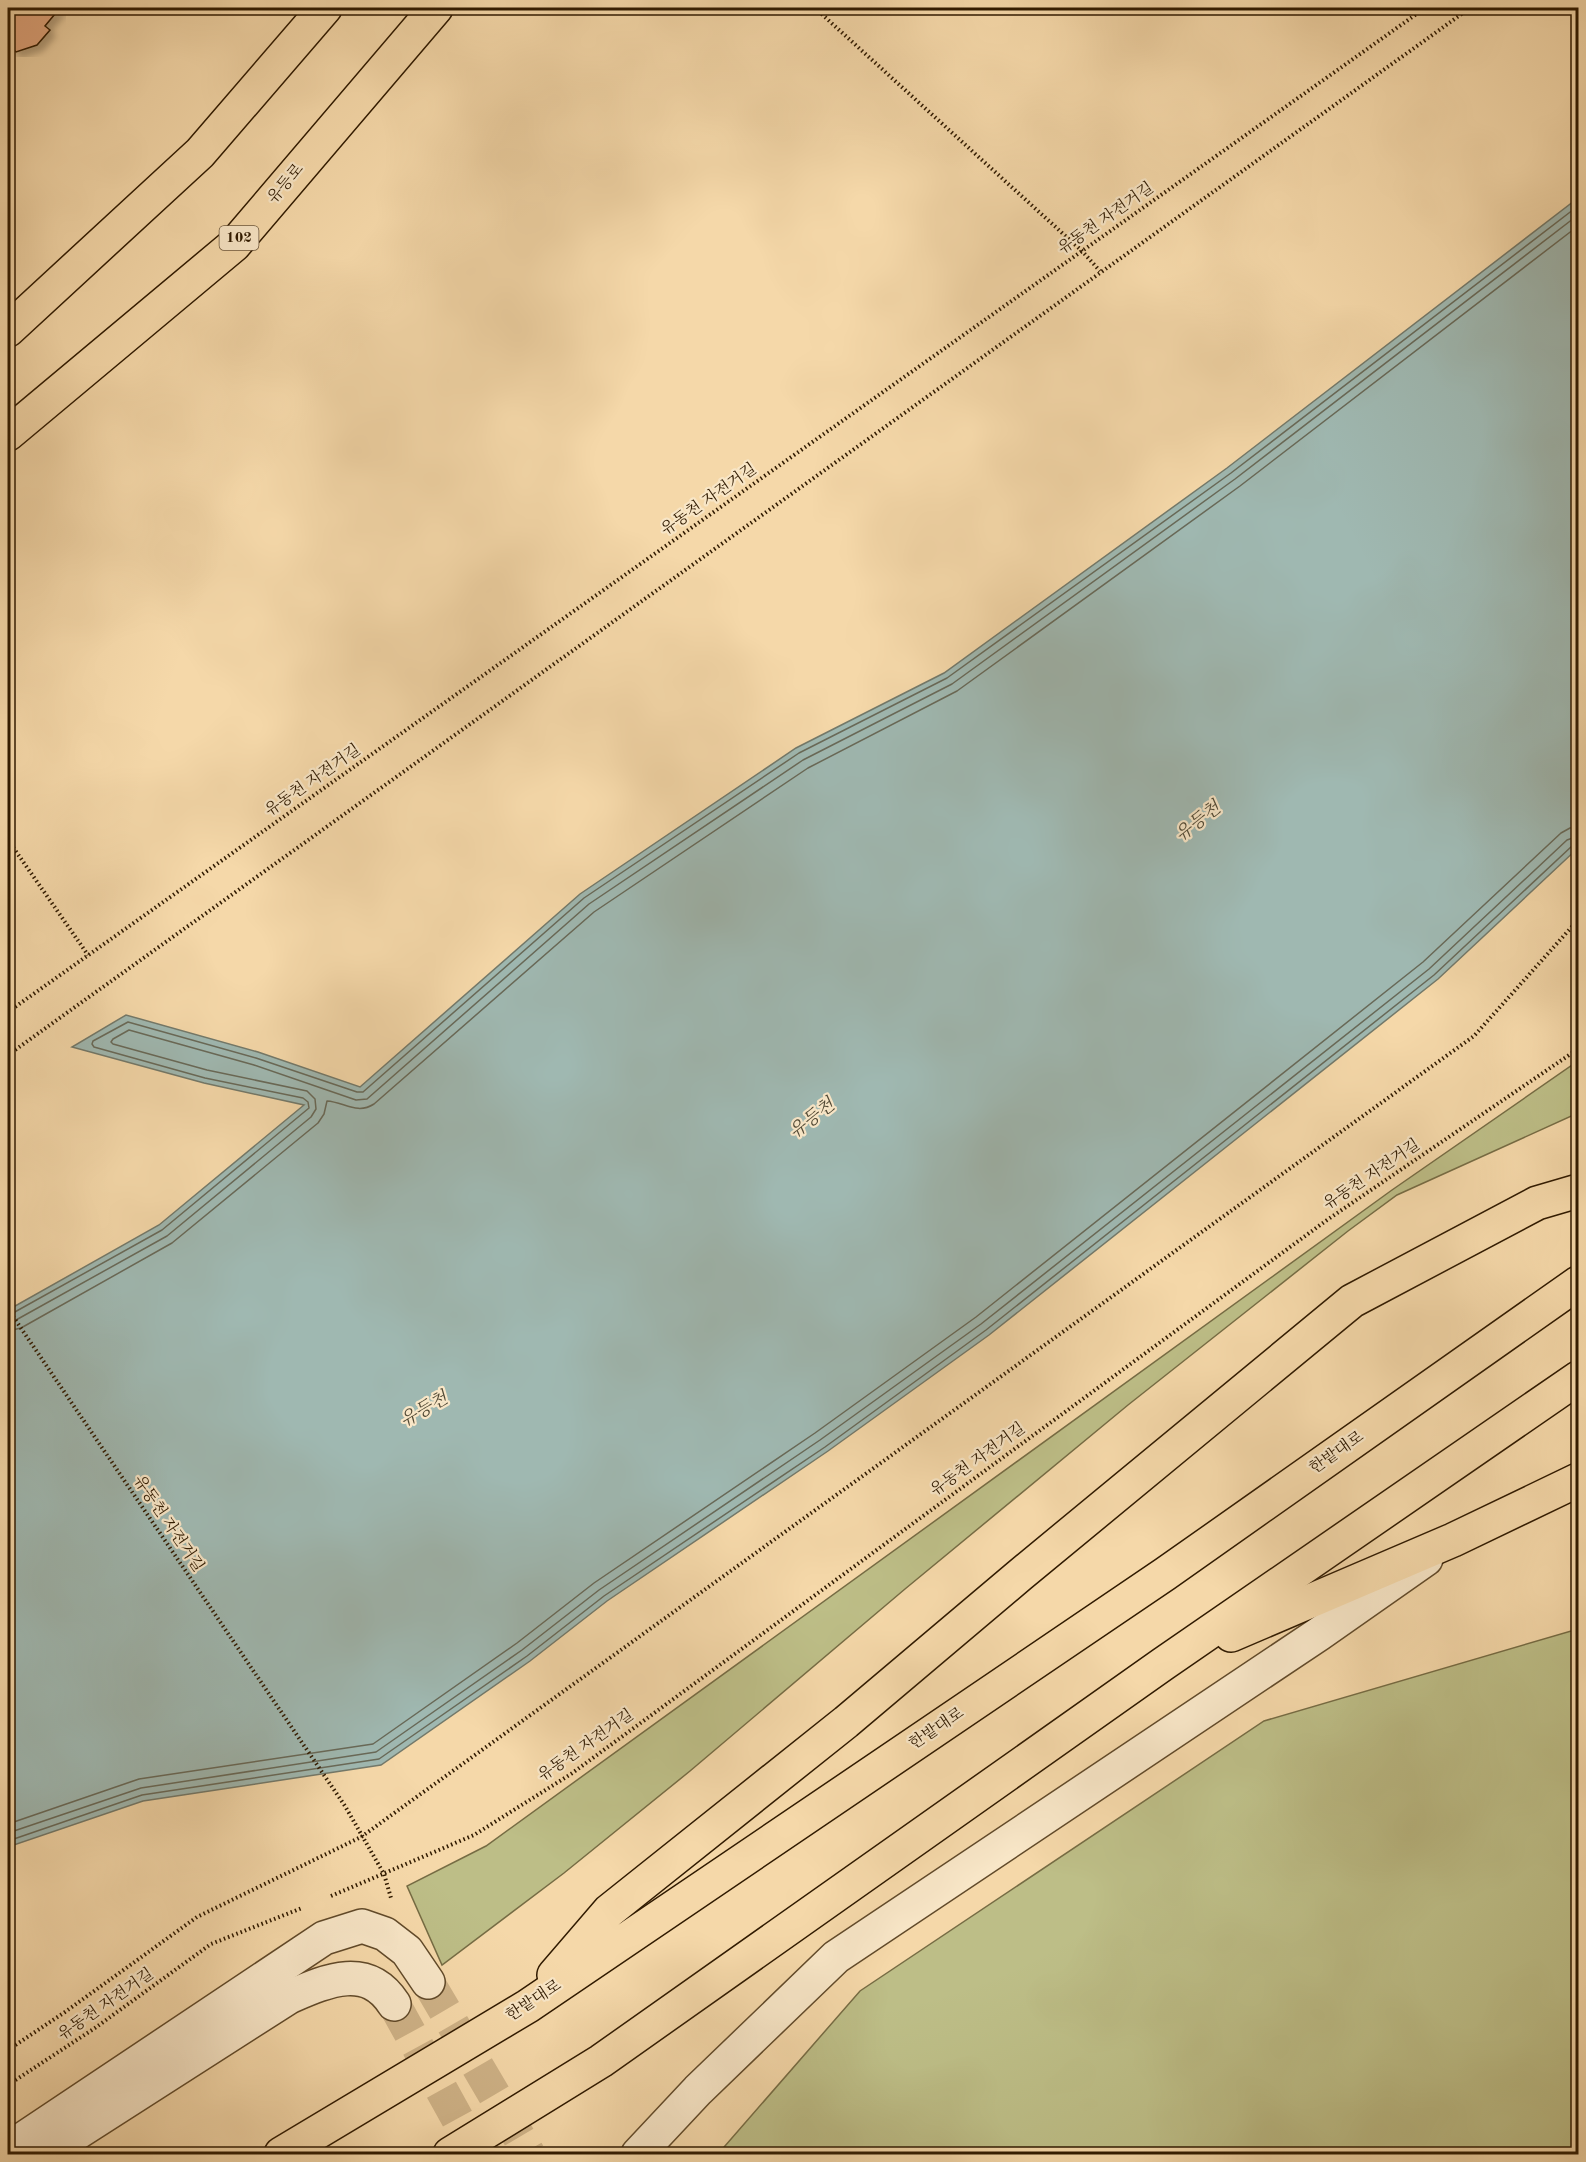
<svg xmlns="http://www.w3.org/2000/svg" width="1586" height="2162" viewBox="0 0 1586 2162" font-family="'Old Standard TT','Noto Serif KR',serif">
	<defs>
		<filter id="shadow"><feDropShadow dx="5.5" dy="5.5" stdDeviation="3" flood-color="#0004"/></filter>
	</defs>
	<rect width="100%" height="100%" fill="#f5d8a9"/>
	<filter id="stains"><feTurbulence type="fractalNoise" baseFrequency=".00333" numOctaves="4"/><feColorMatrix values="0 0 0 0 .2 0 0 0 0 .09 0 0 0 0 .02 0 0 0 .5 -.17"/></filter>
	<radialGradient id="worn" r=".72"><stop offset=".6" stop-color="#630" stop-opacity="0"/><stop offset="1" stop-color="#630" stop-opacity=".3"/></radialGradient>
	<g fill="#bdbe87" stroke="#766c44" stroke-width="1.5">
		<path d="M 1578,1061 L 1578,1113 L 1397,1195 L 1348,1231 L 1128,1405 L 905,1589 L 690,1771 L 564,1873 L 442,1965 L 407,1886 L 486,1846 L 1392,1190 Z"/>
		<path d="M 1578,1629 L 1578,2154 L 718,2154 L 860,1991 L 1264,1721 Z"/>
	</g>
	<path fill="#9fb8b1" stroke="#73796a" stroke-width="1.5" d="M 1578,198 L 1578,848 L 1438,979 L 989,1335 L 828,1451 L 607,1601 L 530,1661 L 381,1765 L 143,1801 L 8,1847 L 8,1310 L 159,1225 L 304,1105 L 204,1083 L 72,1047 L 126,1015 L 258,1052 L 360,1087 L 580,894 L 796,748 L 944,673 L 1227,468 Z"/>
	<g fill="none" stroke-linecap="round" stroke-linejoin="round">
		<g stroke="#686958" stroke-width="1.5">
			<path d="M 8,1314 L 13,1313 L 162,1230 L 309,1108 L 308,1102 L 303,1098 L 205,1078 L 94,1047 L 92,1044 L 93,1041 L 128,1022 L 256,1058 L 357,1092 L 363,1092 L 584,898 L 799,753 L 947,678 L 1231,473 L 1578,206"/>
			<path d="M 8,1322 L 16,1320 L 167,1236 L 311,1117 L 316,1109 L 315,1099 L 307,1091 L 207,1070 L 113,1044 L 111,1042 L 113,1039 L 129,1030 L 254,1065 L 356,1100 L 367,1099 L 589,904 L 803,760 L 952,684 L 1235,479 L 1578,215"/>
			<path d="M 8,1331 L 21,1328 L 172,1243 L 318,1123 L 324,1114 L 327,1101 C 344,1102 357,1115 374,1104 L 594,912 L 808,768 L 957,691 L 1240,486 L 1578,226"/>
			<path d="M 8,1824 L 139,1779 L 373,1744 L 517,1643 L 594,1583 L 815,1433 L 976,1317 L 1423,962 L 1561,833 L 1570,828 L 1578,827"/>
			<path d="M 8,1833 L 141,1788 L 376,1752 L 522,1650 L 599,1590 L 820,1440 L 981,1324 L 1429,969 L 1567,840 L 1578,836"/>
			<path d="M 8,1841 L 142,1795 L 379,1759 L 527,1656 L 604,1596 L 825,1447 L 986,1330 L 1434,975 L 1572,846 L 1578,844"/>
		</g>
	</g>
	<path fill="#e4a87f" stroke="#301a00" stroke-width="1.5" filter="url(#shadow)" d="M 8,8 L 60,8 L 45,26 L 50,30 L 37,45 L 16,52 L 8,44 Z"/>
	<g fill="none" stroke-linecap="round" stroke-linejoin="round">
		<g stroke="#ceb287" stroke-width="33" stroke-dasharray="33 16" stroke-linecap="butt">
			<path d="M 428,1982 L 529,2154"/>
			<path d="M 394,2004 L 477,2154"/>
		</g>
		<g stroke="#614a2a" stroke-width="36">
			<g id="street">
				<path d="M 8,2149 L 324,1938 L 362,1926 L 385,1934 L 407,1951 L 428,1982"/>
				<path d="M 44,2154 L 289,1997 C 326,1981 367,1962 394,2004"/>
				<path d="M 638,2154 L 698,2090 L 836,1957 L 1319,1634 L 1426,1559"/>
			</g>
		</g>
		<g stroke="#301a00" stroke-width="36">
			<g id="primary">
				<path d="M 8,330 L 200,153 L 325,8"/>
				<path d="M 8,434 L 234,245 L 436,8"/>
			</g>
		</g>
		<g stroke="#301a00" stroke-width="36">
			<g id="highway">
				<path d="M 1231,1635 L 1453,1540 L 1578,1480"/>
				<path d="M 554,1975 L 609,1911 L 846,1722 L 1020,1575 L 1352,1301 L 1537,1203 L 1578,1191"/>
				<path d="M 281,2154 L 528,2006 L 1165,1574 L 1578,1283"/>
				<path d="M 450,2154 L 601,2061 L 1163,1664 L 1578,1378"/>
			</g>
		</g>
		<g stroke="#301a00" stroke-width="4" stroke-dasharray="1.5 3" stroke-linecap="butt">
			<path d="M 815,8 L 1082,251 L 1100,271"/>
			<path d="M 8,840 L 88,955"/>
			<path d="M 8,1012 L 1425,8"/>
			<path d="M 8,1055 L 1470,8"/>
			<path d="M 8,1309 L 345,1806 L 384,1874 L 391,1898"/>
			<path d="M 331,1896 L 474,1835 L 571,1774 L 1327,1220 L 1578,1049"/>
			<path d="M 8,2050 L 65,2012 L 197,1917 L 361,1837 L 1474,1036 L 1578,920"/>
			<path d="M 8,2085 L 95,2028 L 211,1944 L 302,1908"/>
		</g>
		<use href="#street" stroke="#f8e6c7" stroke-width="33"/>
		<use href="#primary" stroke="#f5d8a9" stroke-width="33"/>
		<use href="#highway" stroke="#f5d8a9" stroke-width="33"/>
	</g>
	<g text-anchor="middle" dominant-baseline="central" stroke-width="4.5" stroke-linejoin="round" paint-order="stroke">
		<rect fill="#f8e6c7" stroke="#6c573c" stroke-width="1.5" x="219.5" y="226" width="39" height="24" rx="4.5"/>
		<g font-size="15" font-weight="bold" fill="#301a00">
			<text x="239" y="238">102</text>
		</g>
		<g font-size="16" fill="#301a00" stroke="#f8e6c7">
			<text transform="translate(286 184) rotate(-50)">유등로</text>
			<text transform="translate(1106 219) rotate(-35)">유동천 자전거길</text>
			<text transform="translate(709 500) rotate(-35)">유동천 자전거길</text>
			<text transform="translate(313 781) rotate(-35)">유동천 자전거길</text>
			<text transform="translate(1372 1175) rotate(-34)">유동천 자전거길</text>
			<text transform="translate(1337 1453) rotate(-35)">한밭대로</text>
			<text transform="translate(978 1460) rotate(-36)">유동천 자전거길</text>
			<text transform="translate(168 1524) rotate(56)">유동천 자전거길</text>
			<text transform="translate(937 1729) rotate(-34)">한밭대로</text>
			<text transform="translate(586 1746) rotate(-35)">유동천 자전거길</text>
			<text transform="translate(534 2001) rotate(-33)">한밭대로</text>
			<text transform="translate(106 2005) rotate(-35)">유동천 자전거길</text>
		</g>
		<g font-size="18" font-style="italic" fill="#514935" stroke="#f8e6c7">
			<text transform="translate(1198 822) rotate(-38)">유등천</text>
			<text transform="translate(812 1119) rotate(-38)">유등천</text>
			<text transform="translate(424 1410) rotate(-30)">유등천</text>
		</g>
	</g>
	<rect width="1586" height="2162" fill="none" stroke="#f5d8a9" stroke-width="30"/>
	<rect x="9" y="9" width="1568" height="2144" fill="none" stroke="#301a00" stroke-width="3"/>
	<rect x="15" y="15" width="1556" height="2132" fill="none" stroke="#301a00" stroke-width="1.5"/>
	<rect width="100%" height="100%" filter="url(#stains)"/>
	<rect width="100%" height="100%" fill="url(#worn)"/>
</svg>
